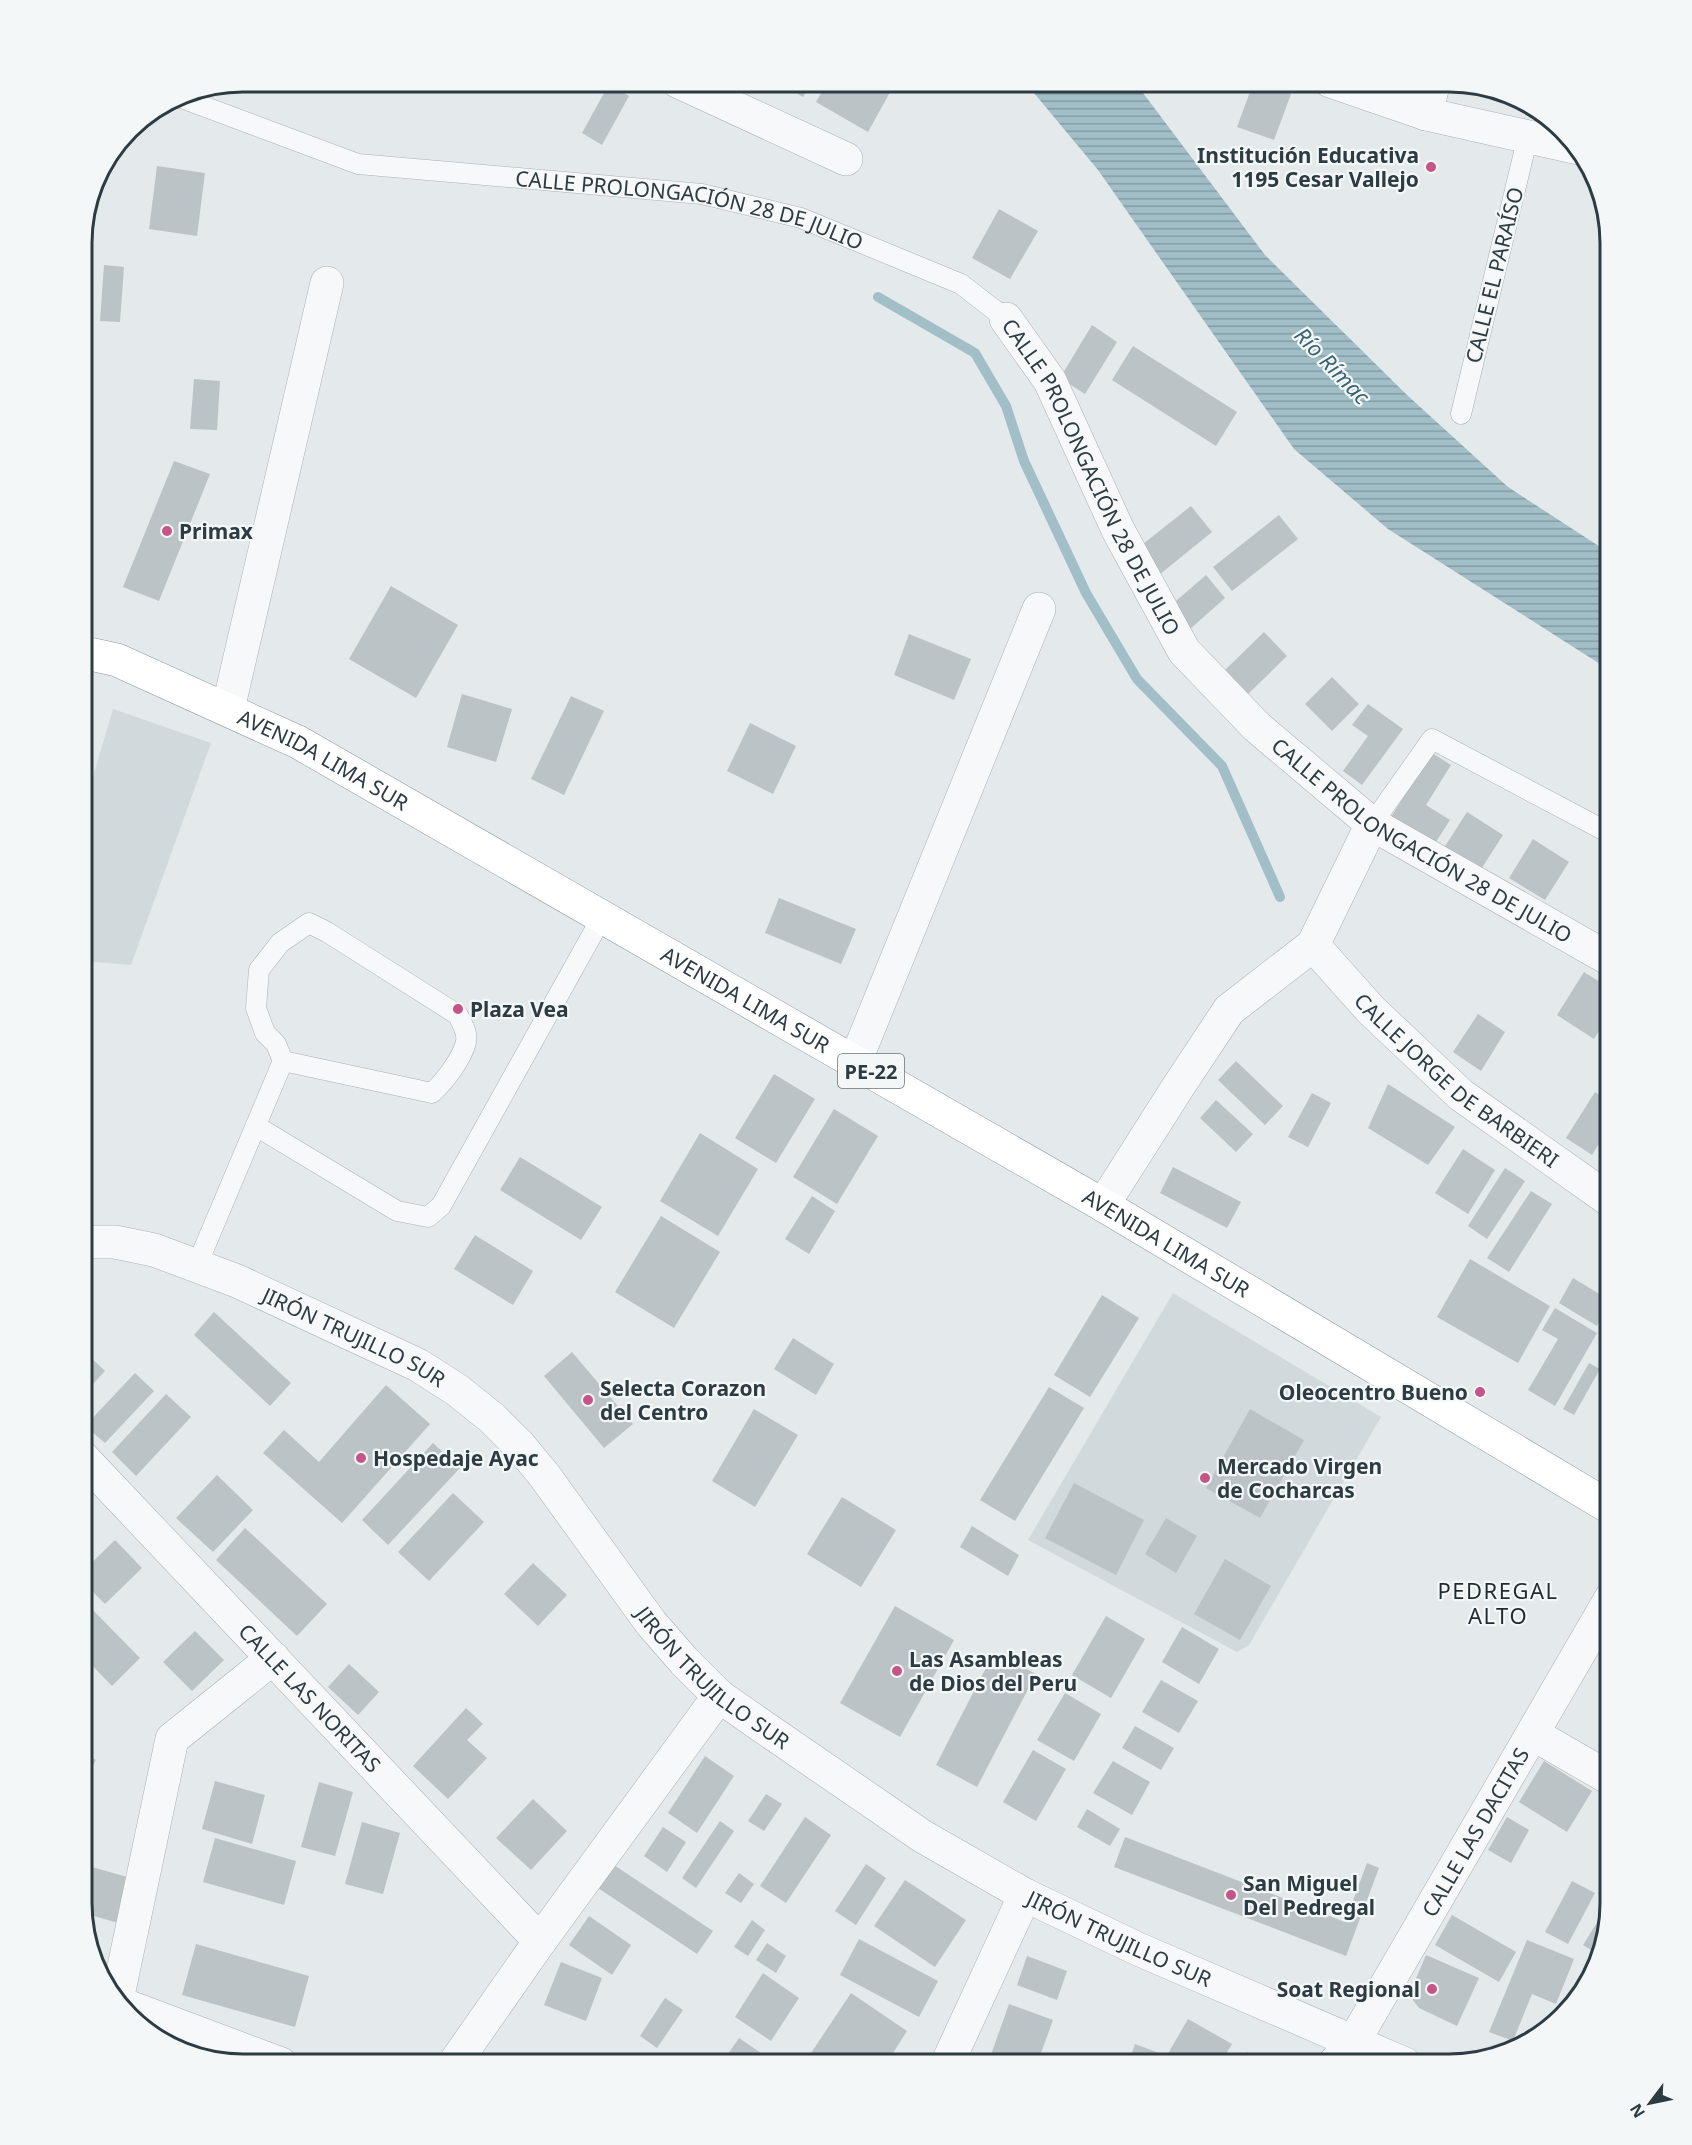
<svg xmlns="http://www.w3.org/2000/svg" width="1692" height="2145" viewBox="0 0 1692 2145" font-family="'Noto Sans',sans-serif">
	<defs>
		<pattern id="water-rules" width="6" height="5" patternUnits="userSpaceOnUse" patternTransform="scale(1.5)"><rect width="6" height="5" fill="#a2bfc8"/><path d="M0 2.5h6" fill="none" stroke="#849ca4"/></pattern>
	</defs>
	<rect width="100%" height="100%" fill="#e4e9eb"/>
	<g fill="#d2d9dd">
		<path d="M 113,709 L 211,743 L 131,965 L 81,961 L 81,817 Z"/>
		<path d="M 1173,1293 L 1381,1417 L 1249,1645 L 1237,1652 L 1028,1540 Z"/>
	</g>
	<path fill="url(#water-rules)" d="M 1024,81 L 1134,81 L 1265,255 L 1407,395 L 1508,487 L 1611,554 L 1611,671 L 1388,529 L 1294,449 L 1098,170 Z"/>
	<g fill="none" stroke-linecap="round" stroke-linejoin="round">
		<path stroke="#a2bfc8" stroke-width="10" d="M 878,297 L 975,353 L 1006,406 L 1024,461 L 1086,593 L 1137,679 L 1222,766 L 1280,897"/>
	</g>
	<g fill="#bcc3c7">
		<path d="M 775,81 L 812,81 L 803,97 Z"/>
		<path d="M 828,81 L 887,81 L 894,85 L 868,132 L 816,102 Z"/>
		<path d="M 1254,81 L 1291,94 L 1274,140 L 1237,127 Z"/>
		<path d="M 609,84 L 629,96 L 602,145 L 582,133 Z"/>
		<path d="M 157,166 L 205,173 L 197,236 L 149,229 Z"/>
		<path d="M 999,209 L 1038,231 L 1010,279 L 972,258 Z"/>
		<path d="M 104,265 L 124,267 L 120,322 L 100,321 Z"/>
		<path d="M 81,307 L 89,308 L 85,368 L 81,367 Z"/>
		<path d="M 1092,325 L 1117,342 L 1085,394 L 1060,378 Z"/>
		<path d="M 1133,346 L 1237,412 L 1216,446 L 1112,380 Z"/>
		<path d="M 194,379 L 220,381 L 217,430 L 190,429 Z"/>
		<path d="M 174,461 L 210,474 L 159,601 L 123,587 Z"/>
		<path d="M 1191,506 L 1212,532 L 1159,575 L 1138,548 Z"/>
		<path d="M 1279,515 L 1298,539 L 1232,591 L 1213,567 Z"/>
		<path d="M 1206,575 L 1225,598 L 1189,630 L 1169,607 Z"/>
		<path d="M 391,586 L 458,625 L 416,698 L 349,659 Z"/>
		<path d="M 1264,632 L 1287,656 L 1247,695 L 1224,671 Z"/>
		<path d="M 909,634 L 971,659 L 954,700 L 894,675 Z"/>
		<path d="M 1332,677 L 1359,704 L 1332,731 L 1305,704 Z"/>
		<path d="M 462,694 L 512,709 L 496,762 L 447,747 Z"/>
		<path d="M 571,696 L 604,711 L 564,795 L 531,779 Z"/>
		<path d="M 1368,704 L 1403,729 L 1362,785 L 1343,771 L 1368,736 L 1352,725 Z"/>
		<path d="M 750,723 L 796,746 L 773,794 L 727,771 Z"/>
		<path d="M 1432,753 L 1451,765 L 1426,805 L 1450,820 L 1432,848 L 1389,820 Z"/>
		<path d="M 1467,812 L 1503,835 L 1476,877 L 1440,854 Z"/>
		<path d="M 1533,839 L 1569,862 L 1545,900 L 1509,878 Z"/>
		<path d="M 779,898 L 856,929 L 841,964 L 765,933 Z"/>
		<path d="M 1584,972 L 1611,989 L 1611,1012 L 1594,1039 L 1557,1015 Z"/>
		<path d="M 1478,1014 L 1505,1032 L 1481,1071 L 1453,1052 Z"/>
		<path d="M 1236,1061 L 1283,1106 L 1265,1125 L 1218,1080 Z"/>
		<path d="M 774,1074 L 815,1099 L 776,1163 L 735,1138 Z"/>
		<path d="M 1388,1084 L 1455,1127 L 1428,1165 L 1368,1128 Z"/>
		<path d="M 1595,1092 L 1611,1102 L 1611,1124 L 1592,1155 L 1566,1138 Z"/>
		<path d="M 1312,1093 L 1331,1103 L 1308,1147 L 1288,1137 Z"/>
		<path d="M 1216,1100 L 1253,1134 L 1236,1152 L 1200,1118 Z"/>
		<path d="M 834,1109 L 878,1136 L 837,1204 L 793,1177 Z"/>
		<path d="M 700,1133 L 758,1169 L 718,1236 L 660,1201 Z"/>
		<path d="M 1463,1149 L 1495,1170 L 1468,1214 L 1435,1193 Z"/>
		<path d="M 520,1157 L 602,1207 L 581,1240 L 500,1190 Z"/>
		<path d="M 1173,1167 L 1241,1202 L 1227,1228 L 1160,1193 Z"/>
		<path d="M 1505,1168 L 1525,1181 L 1487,1239 L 1468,1226 Z"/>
		<path d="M 1531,1191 L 1552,1204 L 1509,1272 L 1487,1258 Z"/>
		<path d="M 812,1196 L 835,1211 L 809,1254 L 785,1239 Z"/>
		<path d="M 661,1216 L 720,1252 L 674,1328 L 615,1292 Z"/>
		<path d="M 475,1235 L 533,1271 L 513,1305 L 454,1269 Z"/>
		<path d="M 1470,1259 L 1550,1306 L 1518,1363 L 1437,1317 Z"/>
		<path d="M 1573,1278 L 1611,1301 L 1597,1326 L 1559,1303 Z"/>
		<path d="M 1102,1295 L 1139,1318 L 1090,1397 L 1054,1375 Z"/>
		<path d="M 1555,1308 L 1597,1333 L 1555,1406 L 1528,1390 L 1558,1339 L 1542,1330 Z"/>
		<path d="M 214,1312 L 291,1383 L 270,1406 L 194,1335 Z"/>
		<path d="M 793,1338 L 834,1364 L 816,1395 L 774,1369 Z"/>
		<path d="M 572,1352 L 633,1424 L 604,1448 L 544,1376 Z"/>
		<path d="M 88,1355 L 105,1371 L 81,1397 L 81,1362 Z"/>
		<path d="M 1589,1363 L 1600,1369 L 1574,1415 L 1563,1409 Z"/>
		<path d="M 135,1373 L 154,1391 L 105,1443 L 85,1426 Z"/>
		<path d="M 1611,1379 L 1611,1401 L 1601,1396 Z"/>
		<path d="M 386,1385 L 430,1424 L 342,1523 L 263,1453 L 284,1430 L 319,1462 Z"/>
		<path d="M 1049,1387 L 1084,1408 L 1015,1521 L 980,1500 Z"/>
		<path d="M 166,1394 L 191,1417 L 136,1476 L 112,1452 Z"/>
		<path d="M 754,1409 L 798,1435 L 755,1507 L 712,1481 Z"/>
		<path d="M 1250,1409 L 1304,1440 L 1260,1518 L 1206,1488 Z"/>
		<path d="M 433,1443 L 460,1468 L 388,1545 L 362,1520 Z"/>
		<path d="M 217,1475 L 253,1510 L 213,1552 L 176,1518 Z"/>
		<path d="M 1074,1483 L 1144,1520 L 1116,1575 L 1045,1538 Z"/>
		<path d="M 453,1493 L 484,1522 L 429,1581 L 398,1552 Z"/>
		<path d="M 842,1497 L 896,1530 L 861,1587 L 807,1554 Z"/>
		<path d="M 1166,1518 L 1197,1536 L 1176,1573 L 1145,1554 Z"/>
		<path d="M 972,1526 L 1019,1555 L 1008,1576 L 960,1547 Z"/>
		<path d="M 245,1528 L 327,1604 L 297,1636 L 216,1560 Z"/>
		<path d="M 115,1540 L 142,1568 L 105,1604 L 81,1580 L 81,1573 Z"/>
		<path d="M 1225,1559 L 1271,1586 L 1240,1640 L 1194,1614 Z"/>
		<path d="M 533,1563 L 567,1595 L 538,1626 L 504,1594 Z"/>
		<path d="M 86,1603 L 140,1658 L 112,1686 L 81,1654 L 81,1608 Z"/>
		<path d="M 895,1606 L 954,1640 L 900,1737 L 840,1703 Z"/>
		<path d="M 1106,1616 L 1145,1639 L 1111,1698 L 1072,1675 Z"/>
		<path d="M 1182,1627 L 1219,1649 L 1199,1684 L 1162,1662 Z"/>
		<path d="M 195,1631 L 224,1660 L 192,1691 L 163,1662 Z"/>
		<path d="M 994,1652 L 1036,1674 L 977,1787 L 936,1765 Z"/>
		<path d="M 349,1664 L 379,1692 L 358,1715 L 328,1687 Z"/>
		<path d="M 1161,1680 L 1198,1701 L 1179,1733 L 1142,1712 Z"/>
		<path d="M 1065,1693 L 1101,1714 L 1074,1761 L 1037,1740 Z"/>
		<path d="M 466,1708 L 483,1724 L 467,1740 L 487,1758 L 448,1799 L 413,1766 Z"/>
		<path d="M 1135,1726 L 1174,1748 L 1161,1770 L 1122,1748 Z"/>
		<path d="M 1033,1750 L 1066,1769 L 1036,1821 L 1003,1802 Z"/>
		<path d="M 81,1751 L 96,1760 L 81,1788 Z"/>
		<path d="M 705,1756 L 734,1776 L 697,1833 L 668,1813 Z"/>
		<path d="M 1113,1761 L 1150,1782 L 1132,1815 L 1093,1793 Z"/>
		<path d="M 1544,1761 L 1592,1791 L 1567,1832 L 1519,1802 Z"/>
		<path d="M 215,1781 L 265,1795 L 252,1844 L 202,1829 Z"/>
		<path d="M 319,1782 L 353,1792 L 335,1856 L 301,1847 Z"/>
		<path d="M 766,1794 L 782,1804 L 764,1831 L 748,1821 Z"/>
		<path d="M 533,1799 L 567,1831 L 531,1870 L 496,1838 Z"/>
		<path d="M 1087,1809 L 1120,1829 L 1110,1846 L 1077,1827 Z"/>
		<path d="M 805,1817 L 831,1835 L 786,1903 L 760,1886 Z"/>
		<path d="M 1507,1817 L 1529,1830 L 1511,1863 L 1488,1850 Z"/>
		<path d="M 720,1821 L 734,1831 L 696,1888 L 682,1878 Z"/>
		<path d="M 362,1822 L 400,1833 L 383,1894 L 345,1884 Z"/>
		<path d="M 663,1827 L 686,1842 L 667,1872 L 644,1856 Z"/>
		<path d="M 1125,1837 L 1345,1922 L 1367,1863 L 1379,1868 L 1346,1956 L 1114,1867 Z"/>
		<path d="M 215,1838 L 296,1861 L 284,1905 L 203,1882 Z"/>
		<path d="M 608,1861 L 713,1931 L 697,1954 L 592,1884 Z"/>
		<path d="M 81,1864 L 131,1878 L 118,1923 L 84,1913 L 81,1903 Z"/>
		<path d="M 866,1864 L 886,1878 L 856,1925 L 835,1911 Z"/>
		<path d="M 739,1873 L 754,1884 L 741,1903 L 725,1893 Z"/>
		<path d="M 905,1880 L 966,1920 L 935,1967 L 874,1926 Z"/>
		<path d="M 1572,1881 L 1595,1893 L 1568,1944 L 1545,1932 Z"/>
		<path d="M 1603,1913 L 1608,1916 L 1597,1954 L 1583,1945 Z"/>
		<path d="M 1452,1915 L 1516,1952 L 1499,1982 L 1435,1945 Z"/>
		<path d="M 589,1916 L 631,1945 L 612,1975 L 569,1945 Z"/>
		<path d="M 752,1920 L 765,1930 L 748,1956 L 734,1947 Z"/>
		<path d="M 859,1939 L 938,1981 L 919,2017 L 840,1975 Z"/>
		<path d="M 1527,1940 L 1574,1959 L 1556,2004 L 1532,1994 L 1513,2041 L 1489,2032 Z"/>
		<path d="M 767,1943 L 786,1956 L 776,1973 L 756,1960 Z"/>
		<path d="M 196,1944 L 309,1976 L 295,2027 L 182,1995 Z"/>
		<path d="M 1426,1955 L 1479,1978 L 1457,2026 L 1419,2008 L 1409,1995 Z"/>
		<path d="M 1027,1956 L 1067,1971 L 1057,2000 L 1017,1985 Z"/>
		<path d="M 561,1962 L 602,1978 L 586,2021 L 544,2005 Z"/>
		<path d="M 763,1973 L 799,1998 L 771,2041 L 735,2017 Z"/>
		<path d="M 851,1993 L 907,2031 L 886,2064 L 821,2064 L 809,2056 Z"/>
		<path d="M 665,1998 L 683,2010 L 657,2048 L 640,2036 Z"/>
		<path d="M 1009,2004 L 1053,2020 L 1037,2064 L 988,2063 Z"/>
		<path d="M 1188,2019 L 1232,2044 L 1220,2064 L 1162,2064 Z"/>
		<path d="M 739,2038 L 764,2055 L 757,2064 L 721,2064 Z"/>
		<path d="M 1135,2044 L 1159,2053 L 1155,2064 L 1128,2064 Z"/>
		<path d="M 1247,2052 L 1267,2064 L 1240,2064 Z"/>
		<path d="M 1075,2058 L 1089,2064 L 1073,2064 Z"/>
	</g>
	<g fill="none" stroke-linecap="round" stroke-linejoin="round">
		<g stroke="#a9b1b5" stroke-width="21">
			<g id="service">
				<path id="s1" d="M 176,96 L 358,164 L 702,194 L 801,218 L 961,284 L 1006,319"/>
				<path d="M 1461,414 L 1528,136"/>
				<path d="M 1372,824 L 1432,739 L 1611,834"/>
				<path d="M 256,1126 L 397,1211 L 428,1217 L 441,1206 L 602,917"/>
				<path d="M 197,1265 L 283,1061 L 276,1044 L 265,1033 L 256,1008 L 259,970 L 280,943 L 309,923 L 327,932 L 458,1015 C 462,1024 468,1032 466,1042 C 462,1059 444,1082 432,1093 L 283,1061"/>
			</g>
		</g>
		<g stroke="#a9b1b5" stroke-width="34">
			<g id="minor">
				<path d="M 1330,81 L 1426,114 L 1578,148"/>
				<path d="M 1426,114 L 1434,81"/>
				<path id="s2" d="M 1006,319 L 1050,381 L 1118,530 L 1184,651 L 1257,727 L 1372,824 L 1611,960"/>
				<path d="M 228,709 L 327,283"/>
				<path id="s3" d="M 1313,945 L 1371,1010 L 1461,1095 L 1611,1201"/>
				<path d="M 855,1062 L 1039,609"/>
				<path d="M 1103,1205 L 1178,1087 L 1229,1010 L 1313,945 L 1372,824"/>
				<path id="s4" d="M 81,1456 L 540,1941"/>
				<path d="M 1533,1734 L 1611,1779"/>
				<path d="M 117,2000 L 172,1739 L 273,1658"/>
				<path d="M 121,2004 L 281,2064"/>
				<path d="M 454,2064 L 540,1941 L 719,1696"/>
				<path d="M 947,2064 L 1025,1895"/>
				<path id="s5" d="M 1334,2064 L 1354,2041 L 1611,1598"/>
			</g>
		</g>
		<g stroke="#a9b1b5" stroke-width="34">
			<g id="tertiary">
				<path d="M 677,81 L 846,159"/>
				<path id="s6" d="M 81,1242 L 115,1242 L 154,1250 L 237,1281 L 418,1365 L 457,1390 L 492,1418 L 520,1446 L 544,1475 L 651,1623 L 684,1661 L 719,1696 L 759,1724 L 922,1836 L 1025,1895 L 1138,1949 L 1405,2064"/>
			</g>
		</g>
		<g stroke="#8d9aa0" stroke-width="34">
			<g id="trunk">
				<path id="s7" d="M 81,652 L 117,660 L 298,742 L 1103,1205 L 1611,1508"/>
			</g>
		</g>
		<use href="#service" stroke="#f7f8f9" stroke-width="20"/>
		<use href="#minor" stroke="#f7f8f9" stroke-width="33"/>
		<use href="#tertiary" stroke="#f7f8f9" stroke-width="33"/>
		<use href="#trunk" stroke="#fff" stroke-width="33"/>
	</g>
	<g fill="#c45586" stroke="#f4f7f8" stroke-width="2">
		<circle cx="1431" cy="167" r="6"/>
		<circle cx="167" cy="531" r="6"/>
		<circle cx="458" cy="1009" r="6"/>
		<circle cx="1480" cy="1392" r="6"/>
		<circle cx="588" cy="1400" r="6"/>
		<circle cx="361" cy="1458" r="6"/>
		<circle cx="1205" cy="1478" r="6"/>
		<circle cx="897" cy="1671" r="6"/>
		<circle cx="1231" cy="1895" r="6"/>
		<circle cx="1432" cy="1989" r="6"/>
	</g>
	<g text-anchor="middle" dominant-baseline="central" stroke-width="4.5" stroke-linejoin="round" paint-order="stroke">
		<rect fill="#f4f7f8" stroke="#697379" stroke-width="1.5" x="838" y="1054" width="66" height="34" rx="4.5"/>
		<g font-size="20" font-weight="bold" fill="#2d3b42">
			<text x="871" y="1071">PE-22</text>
		</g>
		<g font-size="21" font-weight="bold" fill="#2d3b42" stroke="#f4f7f8" text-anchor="start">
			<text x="1419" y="155" text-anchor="end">Institución Educativa<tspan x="1419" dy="24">1195 Cesar Vallejo</tspan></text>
			<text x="179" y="531">Primax</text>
			<text x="470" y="1009">Plaza Vea</text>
			<text x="600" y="1388">Selecta Corazon<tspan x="600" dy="24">del Centro</tspan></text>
			<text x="1468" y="1392" text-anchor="end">Oleocentro Bueno</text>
			<text x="373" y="1458">Hospedaje Ayac</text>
			<text x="1217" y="1466">Mercado Virgen<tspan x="1217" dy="24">de Cocharcas</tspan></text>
			<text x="909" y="1659">Las Asambleas<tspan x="909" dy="24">de Dios del Peru</tspan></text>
			<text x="1243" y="1883">San Miguel<tspan x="1243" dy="24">Del Pedregal</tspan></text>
			<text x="1420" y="1989" text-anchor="end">Soat Regional</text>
		</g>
		<g font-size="21" fill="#2d3b42" stroke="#f4f7f8">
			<text stroke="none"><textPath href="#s1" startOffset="530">CALLE PROLONGACIÓN 28 DE JULIO</textPath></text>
			<text transform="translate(1494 275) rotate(-76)">CALLE EL PARAÍSO</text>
			<text stroke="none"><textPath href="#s2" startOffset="180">CALLE PROLONGACIÓN 28 DE JULIO</textPath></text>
			<text stroke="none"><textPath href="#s7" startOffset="266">AVENIDA LIMA SUR</textPath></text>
			<text stroke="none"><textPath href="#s2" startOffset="684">CALLE PROLONGACIÓN 28 DE JULIO</textPath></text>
			<text stroke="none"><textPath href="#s7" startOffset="752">AVENIDA LIMA SUR</textPath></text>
			<text stroke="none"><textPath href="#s3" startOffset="198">CALLE JORGE DE BARBIERI</textPath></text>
			<text stroke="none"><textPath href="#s7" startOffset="1238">AVENIDA LIMA SUR</textPath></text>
			<text stroke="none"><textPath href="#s6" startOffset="292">JIRÓN TRUJILLO SUR</textPath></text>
			<text stroke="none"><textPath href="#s6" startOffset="796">JIRÓN TRUJILLO SUR</textPath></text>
			<text stroke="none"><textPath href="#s4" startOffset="333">CALLE LAS NORITAS</textPath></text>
			<text stroke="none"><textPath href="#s5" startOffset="272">CALLE LAS DACITAS</textPath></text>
			<text stroke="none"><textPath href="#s6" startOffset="1282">JIRÓN TRUJILLO SUR</textPath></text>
		</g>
		<g font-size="22" font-style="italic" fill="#3a6473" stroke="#f4f7f8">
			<text transform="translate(1333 365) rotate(46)">Río Rímac</text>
		</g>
		<g font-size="22" letter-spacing="1.5" fill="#1f2c33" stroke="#f4f7f8">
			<text x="1498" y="1590">PEDREGAL<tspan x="1498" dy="25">ALTO</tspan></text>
		</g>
	</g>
	<path d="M0 0H1692V2145H0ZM243 92H1449A151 151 0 0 1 1600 243V1903A151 151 0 0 1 1449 2054H243A151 151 0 0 1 92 1903V243A151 151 0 0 1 243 92Z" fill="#f4f7f8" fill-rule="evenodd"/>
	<path fill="none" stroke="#2d3b42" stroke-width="3" d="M243 92H1449A151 151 0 0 1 1600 243V1903A151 151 0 0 1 1449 2054H243A151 151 0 0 1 92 1903V243A151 151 0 0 1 243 92Z"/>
	<g transform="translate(1650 2103) rotate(238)" stroke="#f4f7f8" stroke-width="4.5" paint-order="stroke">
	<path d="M0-4.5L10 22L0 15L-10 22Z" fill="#2d3b42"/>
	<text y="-9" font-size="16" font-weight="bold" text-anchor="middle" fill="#2d3b42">N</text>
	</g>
</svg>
